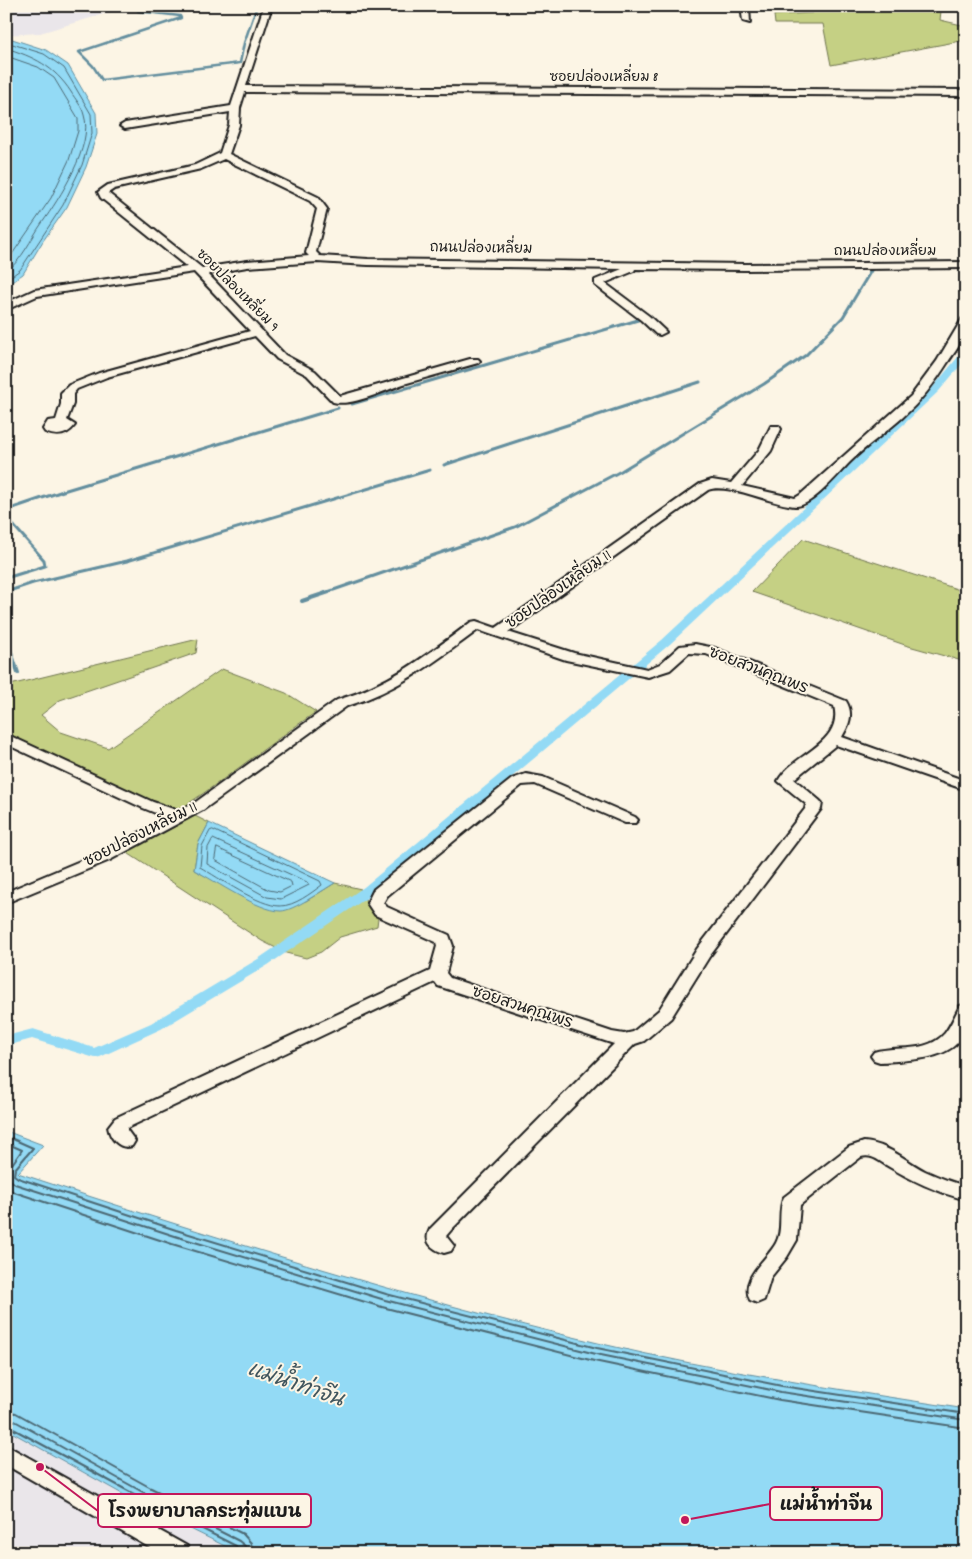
<svg xmlns="http://www.w3.org/2000/svg" width="972" height="1559" viewBox="0 0 972 1559" font-family="Dekko,'Playpen Sans Thai',sans-serif">
	<rect width="100%" height="100%" fill="#fcf5e5"/>
	<filter id="ink" filterUnits="userSpaceOnUse"><feTurbulence type="fractalNoise" baseFrequency=".02" numOctaves="2"/><feDisplacementMap in="SourceGraphic" scale="10" xChannelSelector="R" yChannelSelector="G"/><feConvolveMatrix kernelMatrix="1 2 1 2 8 2 1 2 1" color-interpolation-filters="sRGB"/></filter>
	<g filter="url(#ink)">
		<g fill="#eae6ea">
			<path d="M 6,6 L 104,6 L 114,11 L 40,33 L 6,35 Z"/>
			<path d="M 6,1429 L 142,1505 L 239,1553 L 6,1553 Z"/>
		</g>
		<g fill="#c5d084" stroke="#707650">
			<path d="M 856,6 L 927,6 L 941,11 L 940,20 L 966,26 L 966,40 L 831,65 L 823,24 L 775,24 L 774,15 L 813,13 L 813,7 Z"/>
			<path d="M 803,539 L 966,592 L 966,662 L 905,645 L 752,592 Z"/>
			<path d="M 198,639 L 196,653 L 60,700 L 41,715 L 61,732 L 108,748 L 222,669 L 286,693 L 316,712 C 265,747 217,786 165,819 L 36,758 L 6,741 L 6,686 Z"/>
			<path d="M 195,816 L 209,823 L 198,844 L 194,870 L 212,879 L 306,901 L 335,883 L 361,889 L 368,906 L 378,918 L 377,926 L 340,937 L 321,952 L 306,958 L 286,953 L 262,941 L 126,852 Z"/>
		</g>
		<g fill="#93daf5" stroke="#638e9e">
			<path d="M 6,37 L 46,50 L 68,65 L 96,113 L 97,134 L 86,167 L 67,207 L 43,241 L 23,274 L 6,286 Z"/>
			<path d="M 209,823 L 335,883 C 323,890 293,911 281,911 C 258,911 216,881 194,870 L 198,844 Z"/>
			<path d="M 6,1131 L 43,1145 L 18,1173 C 210,1236 402,1297 598,1343 C 720,1372 843,1390 966,1409 L 966,1553 L 239,1553 L 142,1505 L 6,1429 Z"/>
		</g>
		<g fill="none" stroke-linecap="round" stroke-linejoin="round">
			<g stroke="#4c6873" stroke-width="1">
				<path d="M 6,42 L 44,54 L 64,68 L 91,114 L 92,133 L 82,165 L 63,205 L 20,270 L 6,280"/>
				<path d="M 6,48 C 34,57 54,66 71,92 C 75,99 82,106 84,115 C 94,145 59,199 42,223 C 30,240 23,259 6,272"/>
				<path d="M 6,56 L 38,67 L 54,78 L 78,118 L 78,131 L 69,160 L 51,198 L 6,263"/>
				<path d="M 213,830 L 320,881 L 322,885 C 311,893 295,906 280,906 C 259,906 219,878 200,867 L 202,846 L 210,831 Z"/>
				<path d="M 213,839 L 307,882 L 309,885 L 281,899 L 267,897 L 207,864 L 208,848 Z"/>
				<path d="M 217,848 L 291,882 L 292,886 L 280,892 L 269,890 L 215,860 Z"/>
			</g>
			<g stroke="#4c6873" stroke-width="2">
				<path d="M 6,1136 L 33,1148 L 15,1169 L 14,1175 L 18,1178 L 176,1230 L 386,1294 L 597,1348 L 782,1386 L 966,1414"/>
				<path d="M 6,1143 L 22,1150 L 8,1170 L 9,1179 L 15,1184 L 175,1236 L 385,1300 L 596,1354 L 781,1392 L 966,1420"/>
				<path d="M 6,1187 L 14,1192 L 172,1244 L 382,1307 L 594,1361 L 780,1400 L 966,1428"/>
				<path d="M 6,1411 L 16,1413 L 151,1488 L 243,1534 L 251,1543 L 253,1553"/>
				<path d="M 6,1418 L 13,1420 L 148,1495 L 239,1541 L 245,1546 L 246,1553"/>
				<path d="M 6,1425 L 145,1500 L 236,1546 L 239,1553"/>
			</g>
			<path stroke="#638e9e" stroke-width="2.5" d="M 145,6 L 138,11 L 180,16 L 181,18 L 79,52 L 93,66 L 102,80 L 240,63 L 244,43 L 257,6"/>
			<g stroke="#638e9e" stroke-width="3">
				<path d="M 352,404 L 638,320"/>
				<path d="M 444,465 L 700,382"/>
				<path d="M 6,513 L 13,508 L 63,491 L 338,408"/>
				<path d="M 6,517 L 44,560 L 45,566 L 6,578"/>
				<path d="M 6,592 L 33,583 L 127,561 L 430,470"/>
				<path d="M 325,593 L 515,527 L 621,471 L 764,384 L 806,355 L 843,317 L 872,269"/>
			</g>
			<g stroke="#638e9e" stroke-width="4">
				<path d="M 302,601 L 329,592"/>
				<path d="M 6,637 L 18,673"/>
			</g>
			<path fill="#93daf5" fill-rule="evenodd" d="M 966,350 L 966,359 L 939,391 L 670,644 L 374,893 L 268,965 L 161,1029 L 100,1057 L 95,1058 L 32,1039 L 6,1046 L 6,1036 L 33,1029 L 94,1048 L 151,1023 L 258,959 L 364,887 L 662,640 L 933,387 L 963,351 Z"/>
			<g stroke="#1c1c1c" stroke-width="4">
				<g id="minor">
					<path d="M 264,6 L 272,6 L 246,86 L 966,90 L 966,96 L 245,92 L 240,108 L 239,125 L 229,154 L 318,197 L 327,209 L 316,252 L 320,256 L 368,259 L 746,264 L 966,262 L 966,268 L 746,270 L 635,269 L 634,271 L 605,283 L 649,316 L 664,330 L 666,332 L 660,335 L 656,334 L 641,320 L 595,285 L 595,280 L 622,269 L 368,265 L 317,262 L 247,267 L 208,274 L 285,355 L 315,371 L 340,396 L 470,359 L 478,359 L 480,361 L 478,363 C 454,370 431,376 407,383 C 387,389 353,407 333,402 L 307,375 L 277,359 L 255,336 L 107,377 L 77,389 L 73,394 L 73,404 L 67,420 L 75,425 C 67,436 57,437 45,432 L 43,429 L 48,421 L 56,420 L 61,404 L 61,393 L 69,385 L 99,373 L 250,331 L 194,272 L 37,296 L 6,310 L 6,303 L 34,290 L 187,267 L 101,198 L 98,192 L 108,185 L 195,165 L 220,153 L 229,125 L 230,112 L 125,129 L 120,126 L 125,123 L 231,106 ZM 224,159 L 310,201 L 317,209 L 306,253 L 309,256 L 247,261 L 202,268 L 108,193 L 114,189 L 201,169 Z"/>
					<path d="M 741,6 L 749,6 L 750,23 L 743,21 Z"/>
					<path d="M 966,318 C 966,338 959,346 948,362 C 935,383 920,402 902,418 C 885,433 866,446 850,462 C 839,473 813,505 797,506 C 775,506 728,482 708,490 L 508,632 L 574,653 L 647,669 L 660,664 L 680,646 L 695,644 L 715,648 L 846,701 C 854,714 849,725 842,737 L 966,781 L 966,790 L 836,745 L 794,779 L 819,800 L 822,803 L 821,809 L 709,957 L 671,1018 L 644,1041 L 635,1044 L 452,1229 L 446,1236 L 454,1246 L 451,1251 L 444,1253 C 432,1249 423,1242 430,1229 L 614,1044 L 438,986 L 435,982 L 127,1128 L 127,1130 L 135,1141 L 132,1146 C 120,1150 110,1139 108,1127 L 115,1118 L 430,971 L 437,946 L 436,942 L 375,915 L 367,903 L 374,889 L 512,779 L 526,774 L 543,777 L 635,817 L 638,820 L 635,823 L 625,823 L 535,784 L 522,785 L 387,896 L 383,903 L 387,907 L 449,935 L 453,946 L 446,973 L 450,978 L 612,1032 L 624,1034 L 633,1032 L 659,1010 L 697,949 L 805,809 L 806,804 L 778,781 C 792,754 844,744 834,706 L 706,654 L 689,653 L 670,670 L 648,677 L 566,660 L 478,630 C 436,661 397,691 347,706 L 203,810 L 110,860 L 6,903 L 6,892 L 99,853 L 168,818 L 143,808 L 6,744 L 6,734 L 153,802 L 179,811 L 193,804 L 337,700 C 389,685 429,654 471,622 L 476,621 L 496,628 L 700,484 L 712,480 L 731,483 L 759,450 L 771,426 L 779,426 L 781,429 L 771,451 L 742,486 L 795,498 L 800,495 L 911,396 L 937,361 L 962,319 Z"/>
					<path d="M 966,1004 C 966,1011 968,1021 966,1028 C 956,1062 907,1060 880,1062 L 874,1060 L 871,1056 L 874,1052 C 897,1045 927,1054 945,1033 C 951,1025 955,1015 960,1006 Z"/>
					<path d="M 864,1142 C 888,1144 904,1160 925,1171 C 938,1177 951,1182 966,1186 L 966,1200 C 937,1192 912,1181 886,1165 C 878,1160 871,1154 861,1157 L 800,1205 L 797,1240 L 787,1257 L 771,1277 L 764,1300 L 757,1303 L 750,1300 C 739,1278 767,1260 776,1243 C 784,1229 777,1211 784,1197 L 849,1147 Z"/>
					<path d="M 6,1445 L 187,1546 L 190,1553 L 159,1553 L 6,1465 Z"/>
				</g>
			</g>
			<use href="#minor" fill="#fcf5e5" fill-rule="evenodd"/>
		</g>
	</g>
	<g text-anchor="middle" dominant-baseline="central" stroke-width="4" stroke-linejoin="round" paint-order="stroke">
		<g font-size="14" fill="#1c1c1c" stroke="#fcf5e5">
			<text x="604" y="78">ซอยปล่องเหลี่ยม 8</text>
			<text transform="translate(481 249) rotate(1)">ถนนปล่องเหลี่ยม</text>
			<text x="885" y="252">ถนนปล่องเหลี่ยม</text>
			<text transform="translate(237 291) rotate(45)">ซอยปล่องเหลี่ยม 9</text>
		</g>
		<g font-size="16" fill="#1c1c1c" stroke="#fcf5e5">
			<text transform="translate(559 590) rotate(-35)">ซอยปล่องเหลี่ยม 11</text>
			<text transform="translate(758 671) rotate(21)">ซอยสวนคุณพร</text>
			<text transform="translate(141 835) rotate(-27)">ซอยปล่องเหลี่ยม 11</text>
			<text transform="translate(522 1008) rotate(18)">ซอยสวนคุณพร</text>
		</g>
		<g font-size="21" font-style="italic" fill="#40555d" stroke="#fcf5e5">
			<text transform="translate(295 1386) rotate(19)">แม่น้ำท่าจีน</text>
		</g>
	</g>
	<path fill="none" stroke="#c2185b" stroke-width="2" d="M685 1520L770 1504M40 1467L98 1511"/>
	<g fill="#c2185b" stroke="#fcf5e5" stroke-width="2">
		<circle cx="685" cy="1520" r="5"/>
		<circle cx="40" cy="1467" r="5"/>
	</g>
	<g fill="#fcf5e5" stroke="#c2185b" stroke-width="2">
		<rect x="770" y="1487" width="112" height="33" rx="5"/>
		<rect x="98" y="1494" width="213" height="33" rx="5"/>
	</g>
	<g font-size="18" text-anchor="middle" font-weight="bold" fill="#1c1c1c">
		<text x="826" y="1510">แม่น้ำท่าจีน</text>
		<text x="205" y="1517">โรงพยาบาลกระทุ่มแบน</text>
	</g>
	<rect width="972" height="1559" fill="none" stroke="#fcf5e5" stroke-width="25"/>
	<rect x="12" y="12" width="947" height="1534" fill="none" stroke="#1c1c1c" stroke-width="2" filter="url(#ink)"/>
</svg>
